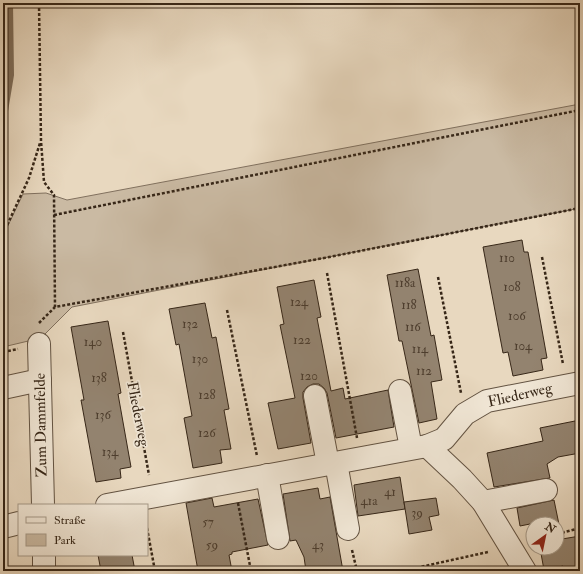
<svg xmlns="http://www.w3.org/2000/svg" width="583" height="574" viewBox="0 0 583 574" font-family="'IM FELL Double Pica',serif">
	<rect width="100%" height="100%" fill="#e8d8bf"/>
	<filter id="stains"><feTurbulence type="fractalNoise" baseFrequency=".005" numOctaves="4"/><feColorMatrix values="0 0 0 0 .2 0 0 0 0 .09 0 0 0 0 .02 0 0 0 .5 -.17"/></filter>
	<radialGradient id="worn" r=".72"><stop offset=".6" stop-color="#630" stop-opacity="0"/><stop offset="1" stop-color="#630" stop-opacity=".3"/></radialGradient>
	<path fill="#cabaa3" stroke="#80705e" d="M 580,104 L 580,208 L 72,307 L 41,338 L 3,347 L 3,236 L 23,194 L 46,193 L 67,200 Z"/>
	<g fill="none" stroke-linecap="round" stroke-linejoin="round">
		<path stroke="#7d6d5a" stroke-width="6" d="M 3,123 L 11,75 L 10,3"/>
	</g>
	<g fill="#93836f" stroke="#372718">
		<path d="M 522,240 L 524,252 L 528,252 L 547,358 L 541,359 L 543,370 L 513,376 L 508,352 L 503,353 L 483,247 Z"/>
		<path d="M 418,269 L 431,336 L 434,335 L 442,380 L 431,382 L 437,419 L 419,423 L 402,341 L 399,341 L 387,275 Z"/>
		<path d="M 314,280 L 321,317 L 317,318 L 331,391 L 343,388 L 345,399 L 388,390 L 394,427 L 336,438 L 327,393 L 324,388 L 319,384 L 313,384 L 307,387 L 303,392 L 303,398 L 311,443 L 278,449 L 268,403 L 295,398 L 280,325 L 284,324 L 277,287 Z"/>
		<path d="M 205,303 L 212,338 L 216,337 L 229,409 L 224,410 L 231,449 L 220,450 L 222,463 L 193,468 L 184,418 L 192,416 L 179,344 L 176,345 L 169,309 Z"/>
		<path d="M 108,321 L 121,393 L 118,394 L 131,467 L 120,469 L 121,478 L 96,482 L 81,400 L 84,400 L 71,327 Z"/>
		<path d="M 580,420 L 580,453 L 558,457 L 547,464 L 550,478 L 494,487 L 487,453 L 543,441 L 540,428 Z"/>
		<path d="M 400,477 L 405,509 L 358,516 L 354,485 Z"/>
		<path d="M 318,488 L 320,499 L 330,497 L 343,571 L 306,571 L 304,557 L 296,540 L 290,541 L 283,494 Z"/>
		<path d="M 212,498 L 214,507 L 258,499 L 268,545 L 232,552 L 232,554 L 229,555 L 232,571 L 198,571 L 186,503 Z"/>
		<path d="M 436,498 L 439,515 L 429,517 L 432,530 L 409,534 L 404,502 Z"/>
		<path d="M 554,500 L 562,539 L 580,536 L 580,568 L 563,571 L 563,566 L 544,570 L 540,548 L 557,548 L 557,524 L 535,523 L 520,526 L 517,508 Z"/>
		<path d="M 98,555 L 132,555 L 135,571 L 101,571 Z"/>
	</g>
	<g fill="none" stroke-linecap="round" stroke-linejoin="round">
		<g stroke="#635342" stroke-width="24">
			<g id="minor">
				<path d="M 39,344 L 43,505"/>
				<path d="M 3,388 L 40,380"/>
				<path d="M 400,391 L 411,448"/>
				<path d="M 315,396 L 328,464"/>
				<path d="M 427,446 L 462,479 L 483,502 L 525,571"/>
				<path d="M 336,463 L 348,529"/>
				<path d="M 267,475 L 278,538"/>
				<path d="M 483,502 L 546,490"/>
				<path d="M 107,505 L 427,446 L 444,439 L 465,414 L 487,401 L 580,383"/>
				<path d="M 3,527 L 19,523"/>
				<path d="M 44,555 L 44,571"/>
			</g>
		</g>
		<g stroke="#372718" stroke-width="2.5" stroke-dasharray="3 2" stroke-linecap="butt">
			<path d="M 39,3 L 41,141 L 44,182 L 54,195 L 55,307"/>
			<path d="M 54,215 L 580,110"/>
			<path d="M 3,234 L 29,178 L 40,143"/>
			<path d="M 542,257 L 563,364"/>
			<path d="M 327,273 L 357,438"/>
			<path d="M 438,277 L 461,393"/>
			<path d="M 227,310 L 257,456"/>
			<path d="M 39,323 L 55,307 L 324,258 L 580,208"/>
			<path d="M 123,332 L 149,475"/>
			<path d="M 3,352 L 18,349"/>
			<path d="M 238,503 L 251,571"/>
			<path d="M 147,528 L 155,571"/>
			<path d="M 557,534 L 580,528"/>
			<path d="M 352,550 L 357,571"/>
			<path d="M 402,571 L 488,552"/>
		</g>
		<use href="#minor" stroke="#f0e6d5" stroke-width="22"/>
	</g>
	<g text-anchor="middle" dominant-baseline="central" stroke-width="3.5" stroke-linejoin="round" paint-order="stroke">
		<g font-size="13" fill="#4e3e2e">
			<text x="507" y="258">110</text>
			<text x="405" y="283">118a</text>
			<text x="512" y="287">108</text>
			<text x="299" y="302">124</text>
			<text x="409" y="305">118</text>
			<text x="517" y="316">106</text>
			<text x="190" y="324">132</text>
			<text x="413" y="327">116</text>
			<text x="302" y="340">122</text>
			<text x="93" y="342">140</text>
			<text x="523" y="346">104</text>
			<text x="420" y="349">114</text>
			<text x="200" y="359">130</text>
			<text x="424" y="371">112</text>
			<text x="309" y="376">120</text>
			<text x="99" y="378">138</text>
			<text x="207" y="395">128</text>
			<text x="103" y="415">136</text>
			<text x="207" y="433">126</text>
			<text x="110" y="452">134</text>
			<text x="390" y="492">41</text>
			<text x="369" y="501">41a</text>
			<text x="417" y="513">39</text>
			<text x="208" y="522">57</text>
			<text x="212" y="545">59</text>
			<text x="318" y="545">43</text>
		</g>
		<g font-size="15" fill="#372718" stroke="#f0e6d5">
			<text transform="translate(520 395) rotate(-13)">Fliederweg</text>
			<text transform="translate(138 414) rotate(79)">Fliederweg</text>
			<text transform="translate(41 425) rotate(-91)">Zum Dammfelde</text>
		</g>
	</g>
	<rect width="583" height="574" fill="none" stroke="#e8d8bf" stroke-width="16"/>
	<rect x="4" y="4" width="575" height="566" fill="none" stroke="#372718" stroke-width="2"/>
	<rect x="8" y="8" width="567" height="558" fill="none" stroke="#372718"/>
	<rect x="18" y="504" width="130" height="52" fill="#f0e6d5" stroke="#a69a89"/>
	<rect x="26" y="517" width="20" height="6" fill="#f0e6d5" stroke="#a69a89"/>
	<text x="54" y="524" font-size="12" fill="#372718">Straße</text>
	<rect x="26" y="534" width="20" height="12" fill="#cabaa3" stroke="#a69a89"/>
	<text x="54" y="544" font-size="12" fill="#372718">Park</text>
	<g transform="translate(545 536) rotate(33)"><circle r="19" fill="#f0e6d5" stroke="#a69a89"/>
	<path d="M0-3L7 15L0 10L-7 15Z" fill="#8f2418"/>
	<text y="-6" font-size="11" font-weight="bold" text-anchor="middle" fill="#372718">N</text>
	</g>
	<rect width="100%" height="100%" filter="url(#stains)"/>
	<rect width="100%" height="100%" fill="url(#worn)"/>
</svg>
